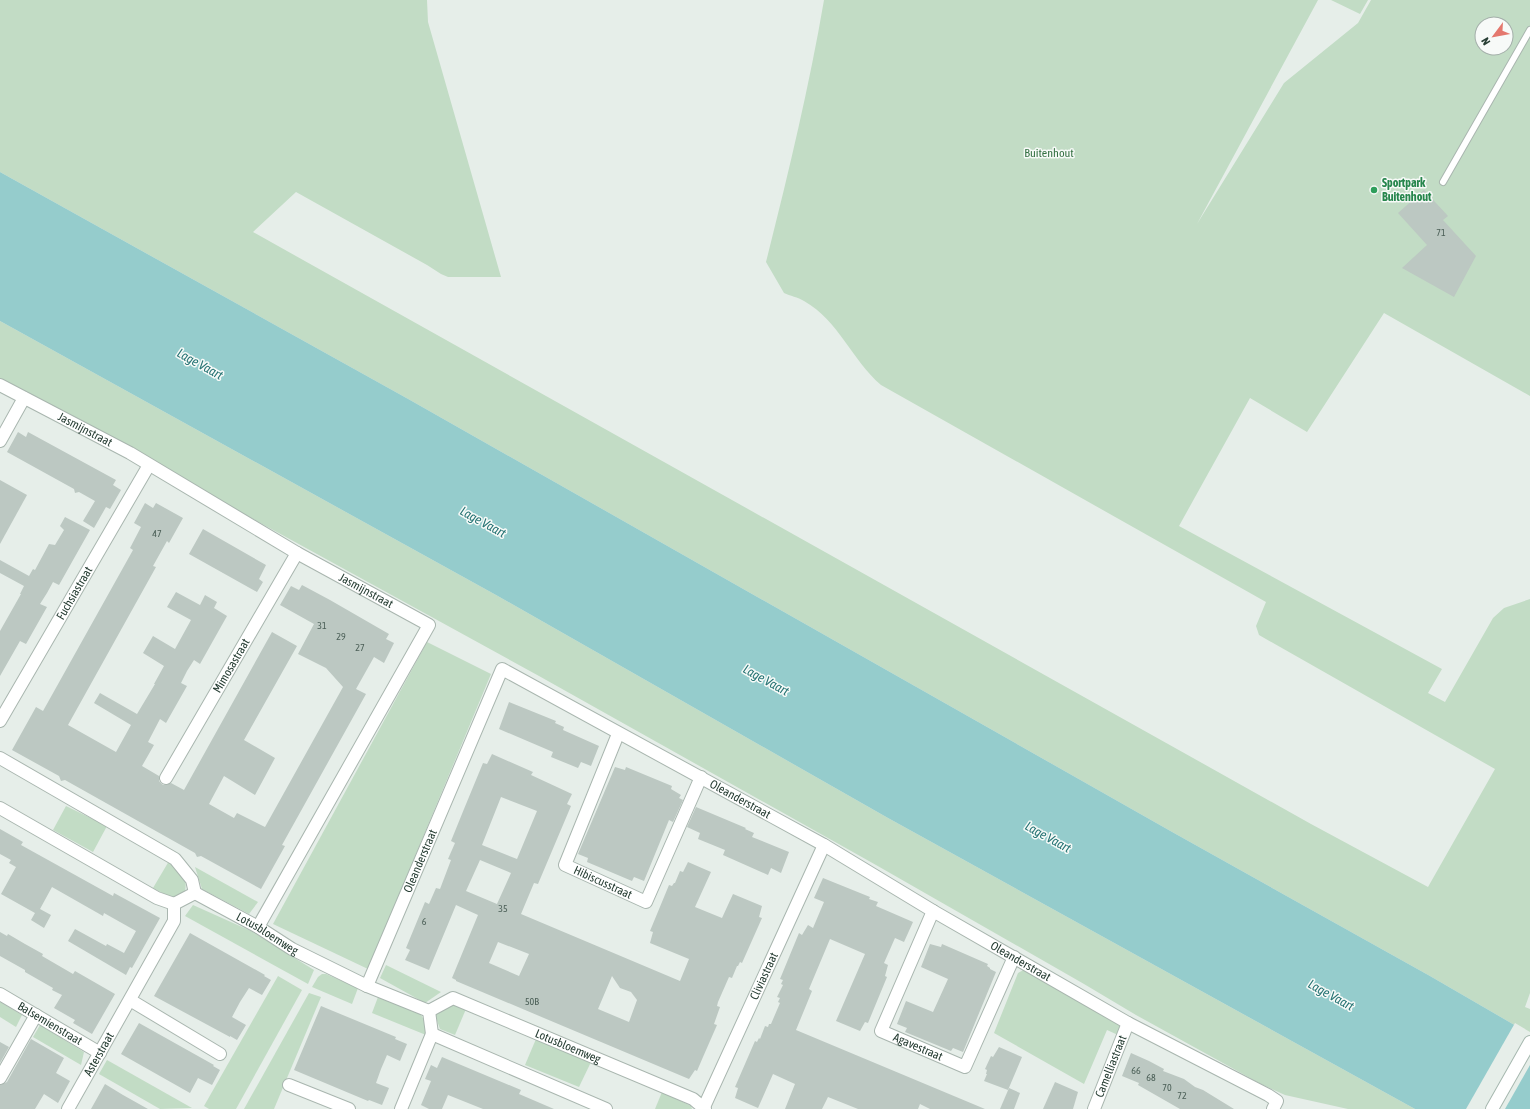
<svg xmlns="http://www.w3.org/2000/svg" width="1530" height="1109" viewBox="0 0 1530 1109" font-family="'Asap Condensed',sans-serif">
	<rect width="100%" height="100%" fill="#e6eee9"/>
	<g fill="#c2dcc5" fill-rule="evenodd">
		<path d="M 0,0 L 427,0 L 428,22 L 501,277 L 448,277 L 441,274 L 427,265 L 296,192 L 253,232 L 1311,824 L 1428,887 L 1495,769 L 1259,635 L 1256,626 L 1266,602 L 881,385 C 852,360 839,321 804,301 C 798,297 790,296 784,293 L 766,262 C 788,175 809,88 824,0 L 1318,0 L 1197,224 L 1284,83 L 1358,23 L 1371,0 L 1530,0 L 1530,396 L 1384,313 L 1307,432 L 1250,398 L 1179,526 L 1442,669 L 1428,693 L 1445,702 L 1493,618 L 1504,608 L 1530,599 L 1530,993 L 1525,1007 L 1530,1009 L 1530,1034 L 1430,976 L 1174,833 L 410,400 L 0,172 ZM 1482,24 L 1506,24 L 1506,48 L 1482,48 Z"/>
		<path d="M 1331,0 L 1368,0 L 1360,14 Z"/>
		<path d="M 0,321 L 496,595 L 888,818 L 1415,1109 L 1348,1109 L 1285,1095 L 1261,1084 L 1136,1015 L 1084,984 L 876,865 L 539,676 L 0,380 Z"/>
		<path d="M 427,642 L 491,674 L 368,969 L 273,924 Z"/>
		<path d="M 66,806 L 107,826 L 93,852 L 53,830 Z"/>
		<path d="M 169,861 C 181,871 188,876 185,893 L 172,898 L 153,888 Z"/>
		<path d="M 195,867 L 258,902 L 249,914 L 202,889 Z"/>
		<path d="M 193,905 L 251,931 L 314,970 L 308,984 L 185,916 Z"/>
		<path d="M 386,965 L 441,992 L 425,1003 L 380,978 Z"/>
		<path d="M 1027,968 L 1120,1024 L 1120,1030 L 1118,1035 L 1107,1030 L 1084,1084 L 994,1033 L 1018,973 Z"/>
		<path d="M 322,974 L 326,974 L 358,988 L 352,1004 L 312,987 L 318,977 Z"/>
		<path d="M 278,976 L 302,990 L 236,1109 L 209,1109 L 204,1106 Z"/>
		<path d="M 309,993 L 321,997 L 274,1109 L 244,1109 Z"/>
		<path d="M 378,997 L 420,1014 C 426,1021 427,1026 426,1035 L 372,1013 Z"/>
		<path d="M 0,1002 L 22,1015 L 16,1027 L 0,1017 Z"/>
		<path d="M 452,1004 L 466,1009 L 455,1035 L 440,1029 L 435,1015 Z"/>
		<path d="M 40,1025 L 84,1052 L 81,1065 L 33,1037 Z"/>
		<path d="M 536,1039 L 591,1062 L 579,1087 L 525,1065 Z"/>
		<path d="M 107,1060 L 192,1108 L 160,1109 L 99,1074 Z"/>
		<path d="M 662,1092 L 691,1106 L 692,1109 L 655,1109 Z"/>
	</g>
	<path fill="#95cccc" d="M 0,172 L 410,400 L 1174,833 L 1430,976 L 1530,1034 L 1530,1109 L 1415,1109 L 888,818 L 496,595 L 0,321 Z"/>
	<path fill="#e6eee9" d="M 1515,1023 L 1530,1032 L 1530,1065 L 1505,1109 L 1466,1109 Z"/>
	<g fill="#bcc8c2" fill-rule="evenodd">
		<path d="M 1424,190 L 1448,216 L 1443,220 L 1476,256 L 1454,297 L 1402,268 L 1427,245 L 1398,213 Z"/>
		<path d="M 18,432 L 26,437 L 28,432 L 116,480 L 113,485 L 121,490 L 110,509 L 106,507 L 94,528 L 83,521 L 95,501 L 79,492 L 75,493 L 74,489 L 7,452 Z"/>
		<path d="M 0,480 L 27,495 L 0,544 Z"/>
		<path d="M 145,503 L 153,508 L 156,503 L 183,518 L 169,543 L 167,541 L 153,566 L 156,567 L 68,725 L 116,752 L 131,725 L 94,703 L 100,693 L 137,714 L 155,684 L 154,684 L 164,666 L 143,653 L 153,636 L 175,649 L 191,620 L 167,607 L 176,592 L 200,605 L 205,595 L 217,602 L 214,608 L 227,616 L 200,664 L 194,660 L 187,671 L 181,683 L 187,686 L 166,723 L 160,719 L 148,742 L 154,745 L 142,766 L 159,776 L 159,781 L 163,785 L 166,785 L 171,783 L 184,790 L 272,632 L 297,646 L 244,740 L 275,758 L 255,795 L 224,776 L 209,804 L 234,818 L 237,813 L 265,827 L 343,687 L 326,668 L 298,654 L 314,624 L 280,605 L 291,586 L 299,590 L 302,585 L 330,600 L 389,634 L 386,639 L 394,643 L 384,663 L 374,657 L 356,689 L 366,694 L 282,845 L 285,846 L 261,889 L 201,856 L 197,857 L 195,853 L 65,780 L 61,781 L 59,776 L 12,750 L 36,707 L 43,711 L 133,550 L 130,548 L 141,527 L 134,523 Z"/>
		<path d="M 65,517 L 90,530 L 59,585 L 53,582 L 47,593 L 40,604 L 47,607 L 26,644 L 20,641 L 0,676 L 0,631 L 21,594 L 20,594 L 24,586 L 0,573 L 0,560 L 29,576 L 33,569 L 35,570 L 49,544 L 55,545 L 64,530 L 60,526 Z"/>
		<path d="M 203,529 L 266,565 L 259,579 L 263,582 L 257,592 L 189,554 Z"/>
		<path d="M 509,702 L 556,721 L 555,723 L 564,727 L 563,730 L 599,746 L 591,766 L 581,762 L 578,768 L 551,757 L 553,752 L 499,729 Z"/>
		<path d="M 492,754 L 533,772 L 531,775 L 572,794 L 567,804 L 571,806 L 538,884 L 534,883 L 521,914 L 680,981 L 689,959 L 650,943 L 653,932 L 650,931 L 669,885 L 672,886 L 674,883 L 675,883 L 680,871 L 683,872 L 688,862 L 711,872 L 695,907 L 722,918 L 733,894 L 762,906 L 759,917 L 762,918 L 742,963 L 740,962 L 738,966 L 737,966 L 732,978 L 729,977 L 718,1002 L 717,1006 L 720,1007 L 714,1024 L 717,1025 L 703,1057 L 697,1071 L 695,1070 L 689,1079 L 456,981 L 456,980 L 452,978 L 478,915 L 456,905 L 429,970 L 405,960 L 410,950 L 406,948 L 425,902 L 429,904 L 436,888 L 440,889 L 451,860 L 448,859 L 455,843 L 451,841 L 464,809 L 483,763 L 487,764 ZM 501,797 L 537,811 L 517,859 L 482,845 ZM 480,860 L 511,873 L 497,904 L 466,891 ZM 498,942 L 529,954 L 519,976 L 489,963 ZM 612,976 L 620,988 L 631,992 L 637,1000 L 629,1022 L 598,1009 Z"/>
		<path d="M 615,767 L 625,770 L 626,767 L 672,786 L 671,789 L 681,795 L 679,798 L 683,800 L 673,822 L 669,820 L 644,881 L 634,877 L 632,881 L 587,862 L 588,858 L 578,854 Z"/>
		<path d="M 696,807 L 746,828 L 745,829 L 754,833 L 752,837 L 789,852 L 781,873 L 771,868 L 768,875 L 723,855 L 725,850 L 698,839 L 700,833 L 687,827 Z"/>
		<path d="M 0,829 L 23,842 L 21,845 L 113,896 L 114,893 L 160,918 L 132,968 L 130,967 L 126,975 L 68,941 L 75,929 L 106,946 L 107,944 L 124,953 L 136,931 L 104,913 L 103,916 L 52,887 L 40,909 L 51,915 L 44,928 L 31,920 L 35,913 L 1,894 L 16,867 L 9,863 L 11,860 L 0,854 Z"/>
		<path d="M 823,878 L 870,897 L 869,899 L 878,902 L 876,906 L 913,922 L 904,942 L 895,938 L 884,963 L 888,965 L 885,976 L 887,977 L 868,1023 L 865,1022 L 860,1031 L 836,1021 L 865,954 L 830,939 L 809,989 L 812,991 L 796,1030 L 985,1109 L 930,1109 L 920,1104 L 918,1109 L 858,1109 L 828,1097 L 822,1109 L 785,1109 L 795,1084 L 773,1074 L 758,1108 L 735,1098 L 738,1088 L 735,1087 L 755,1041 L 757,1042 L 759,1038 L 760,1039 L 765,1026 L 768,1027 L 769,1024 L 771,1024 L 780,1003 L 778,1002 L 780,998 L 777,997 L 783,985 L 781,984 L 783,980 L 780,979 L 799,933 L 802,935 L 808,925 L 813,928 L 824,902 L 814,898 Z"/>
		<path d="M 0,932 L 7,936 L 8,934 L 25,944 L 43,954 L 42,956 L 73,974 L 75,971 L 115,994 L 92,1034 L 73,1023 L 75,1020 L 54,1008 L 62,995 L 52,990 L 53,988 L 25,972 L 25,970 L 0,956 Z"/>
		<path d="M 190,933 L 265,975 L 264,976 L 271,980 L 262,995 L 249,988 L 240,1002 L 232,1017 L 246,1025 L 237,1040 L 230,1036 L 230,1037 L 154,996 Z"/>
		<path d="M 930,944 L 941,947 L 942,944 L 949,947 L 988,964 L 987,966 L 990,968 L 990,969 L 996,972 L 963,1052 L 953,1048 L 951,1051 L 905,1032 L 907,1028 L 897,1024 L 906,1001 L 933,1012 L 948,979 L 921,967 Z"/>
		<path d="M 321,1006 L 396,1037 L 395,1039 L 407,1044 L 400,1061 L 387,1055 L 381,1069 L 376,1083 L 389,1088 L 382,1105 L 369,1100 L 368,1101 L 294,1070 Z"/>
		<path d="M 139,1023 L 214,1065 L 213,1066 L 220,1070 L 212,1085 L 198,1078 L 190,1093 L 121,1054 Z"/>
		<path d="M 31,1039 L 64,1058 L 56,1073 L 70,1081 L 58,1103 L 44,1094 L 35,1109 L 0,1109 L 0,1085 L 7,1082 Z"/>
		<path d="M 0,1042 L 9,1047 L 0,1063 Z"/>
		<path d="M 999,1047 L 1022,1057 L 1008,1090 L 984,1081 L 987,1074 L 986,1074 L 987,1070 L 985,1069 L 991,1056 L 993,1057 Z"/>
		<path d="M 1131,1053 L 1149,1061 L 1164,1069 L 1163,1071 L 1184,1079 L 1195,1087 L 1203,1090 L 1234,1109 L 1180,1109 L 1138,1085 L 1139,1083 L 1122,1076 Z"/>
		<path d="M 442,1057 L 521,1090 L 519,1094 L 554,1109 L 483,1109 L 448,1095 L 442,1109 L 429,1109 L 421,1105 L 431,1081 L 425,1079 L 431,1065 L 437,1068 Z"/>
		<path d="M 1055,1082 L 1078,1092 L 1073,1109 L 1043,1109 Z"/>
		<path d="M 105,1084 L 123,1095 L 148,1109 L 91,1109 Z"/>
		<path d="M 1009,1088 L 1020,1093 L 1014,1109 L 1000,1109 Z"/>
	</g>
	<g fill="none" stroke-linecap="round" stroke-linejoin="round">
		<g stroke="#a9b6af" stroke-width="8">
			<path id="lane" d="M 1443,182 L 1530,30"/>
		</g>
		<g stroke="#a9b6af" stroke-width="14">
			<g id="street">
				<path id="s1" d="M 0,385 L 130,453 L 297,553 L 429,625 L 258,927"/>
				<path d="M 0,441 L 24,398"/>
				<path id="s2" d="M 0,721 L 149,465"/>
				<path id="s3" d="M 618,734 L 565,865 L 646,902 L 701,777"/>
				<path d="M 0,758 L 175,859 L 192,880 L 195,893"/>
				<path id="s4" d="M 166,778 L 297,553"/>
				<path d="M 0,808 L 157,898 L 174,904"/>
				<path id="s5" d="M 195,893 L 258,927 L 292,949 L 367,986 L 429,1011"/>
				<path d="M 174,904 L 195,893"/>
				<path id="s6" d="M 933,911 L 881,1031 L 965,1067 L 1014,957"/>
				<path id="s7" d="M 367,986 L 502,669 L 824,845 L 933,911 L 1128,1023 L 1268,1095 L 1277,1101 L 1273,1109"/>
				<path id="s8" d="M 0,994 L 100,1053"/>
				<path d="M 130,1000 L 220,1054"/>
				<path id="s9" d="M 429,1011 L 453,998 L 693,1099 L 705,1109"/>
				<path d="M 429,1011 L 432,1034"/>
				<path d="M 432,1034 L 606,1109"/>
				<path d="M 0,1078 L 36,1015"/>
				<path d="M 289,1085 L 349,1109"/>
				<path id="s10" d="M 704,1107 L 824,845"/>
				<path id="s11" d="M 68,1109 L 174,921 L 174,904"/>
				<path d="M 401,1109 L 432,1034"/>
				<path id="s12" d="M 1094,1109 L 1128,1023"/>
			</g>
		</g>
		<g stroke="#a6b8af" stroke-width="14">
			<path id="secondary" d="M 1492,1109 L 1530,1042"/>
		</g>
		<use href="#lane" stroke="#fff" stroke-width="6"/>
		<use href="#street" stroke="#fff" stroke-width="12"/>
		<use href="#secondary" stroke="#fff" stroke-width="12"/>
	</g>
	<circle fill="#2e9e5b" stroke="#f7faf8" stroke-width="1.5" cx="1374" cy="190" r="4"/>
	<g text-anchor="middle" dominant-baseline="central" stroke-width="3" stroke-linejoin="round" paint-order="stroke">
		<g font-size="10" fill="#4c6058">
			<text x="1441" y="232">71</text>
			<text x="157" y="533">47</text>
			<text x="322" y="625">31</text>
			<text x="341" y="636">29</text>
			<text x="360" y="647">27</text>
			<text x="503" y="908">35</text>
			<text x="424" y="921">6</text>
			<text x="532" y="1001">50B</text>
			<text x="1136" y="1070">66</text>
			<text x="1151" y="1077">68</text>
			<text x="1167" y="1087">70</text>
			<text x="1182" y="1095">72</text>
		</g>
		<g font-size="12" fill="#357143" stroke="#f7faf8">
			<text x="1049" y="153">Buitenhout</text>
		</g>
		<g font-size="12" font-weight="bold" fill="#27864d" stroke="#f7faf8" text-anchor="start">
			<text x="1382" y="183">Sportpark<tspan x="1382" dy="14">Buitenhout</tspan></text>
		</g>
		<g font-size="12" fill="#273e34" stroke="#f7faf8">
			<text stroke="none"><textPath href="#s1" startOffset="96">Jasmijnstraat</textPath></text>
			<text stroke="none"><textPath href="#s1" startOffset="420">Jasmijnstraat</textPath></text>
			<text stroke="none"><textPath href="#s2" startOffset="148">Fuchsiastraat</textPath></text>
			<text stroke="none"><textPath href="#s4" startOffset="130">Mimosastraat</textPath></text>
			<text stroke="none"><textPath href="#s7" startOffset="616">Oleanderstraat</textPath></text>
			<text stroke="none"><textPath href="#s7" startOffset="136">Oleanderstraat</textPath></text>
			<text stroke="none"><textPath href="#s3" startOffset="183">Hibiscusstraat</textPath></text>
			<text stroke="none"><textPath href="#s5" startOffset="83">Lotusbloemweg</textPath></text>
			<text stroke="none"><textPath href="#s7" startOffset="940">Oleanderstraat</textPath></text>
			<text stroke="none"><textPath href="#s10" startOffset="144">Cliviastraat</textPath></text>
			<text stroke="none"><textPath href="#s8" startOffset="58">Balsemienstraat</textPath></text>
			<text stroke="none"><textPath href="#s9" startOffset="152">Lotusbloemweg</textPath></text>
			<text stroke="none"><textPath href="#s6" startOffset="171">Agavestraat</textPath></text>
			<text stroke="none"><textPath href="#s11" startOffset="63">Asterstraat</textPath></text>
			<text stroke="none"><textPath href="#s12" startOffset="46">Camelliastraat</textPath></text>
		</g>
		<g font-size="13" font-style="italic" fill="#277474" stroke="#f7faf8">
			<text transform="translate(200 364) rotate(29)">Lage Vaart</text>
			<text transform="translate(483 522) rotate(29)">Lage Vaart</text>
			<text transform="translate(766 680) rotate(29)">Lage Vaart</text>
			<text transform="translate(1048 837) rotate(29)">Lage Vaart</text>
			<text transform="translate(1331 995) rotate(29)">Lage Vaart</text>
		</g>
	</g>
	<g transform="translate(1494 36) rotate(238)"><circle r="19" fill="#f7faf8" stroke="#a4afaa"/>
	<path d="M0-3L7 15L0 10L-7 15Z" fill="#e4786e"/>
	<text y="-6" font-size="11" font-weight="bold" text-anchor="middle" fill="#273e34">N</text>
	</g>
</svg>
